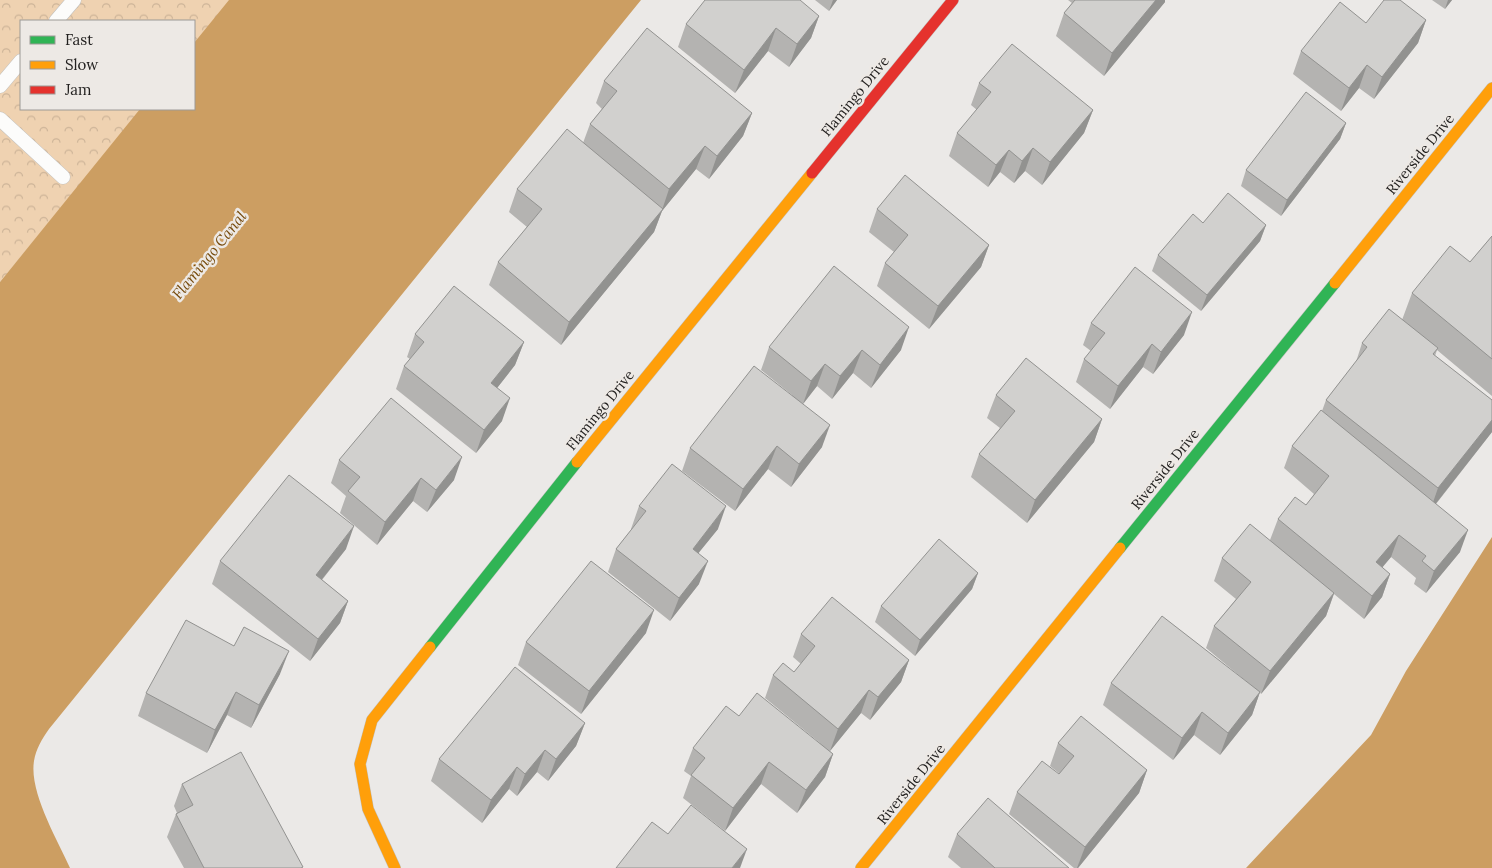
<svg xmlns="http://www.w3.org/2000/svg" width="1492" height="868" viewBox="0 0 1492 868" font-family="Lora,serif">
	<defs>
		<pattern id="park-crowns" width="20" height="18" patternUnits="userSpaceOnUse" patternTransform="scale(1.25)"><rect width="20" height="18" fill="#efd2b1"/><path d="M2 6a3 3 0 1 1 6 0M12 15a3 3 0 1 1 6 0" fill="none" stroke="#cdb498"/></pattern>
	</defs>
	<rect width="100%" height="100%" fill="#ebe9e7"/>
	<path fill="url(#park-crowns)" d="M 0,0 L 230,0 L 194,45 L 194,21 L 21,21 L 21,109 L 142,109 L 0,282 Z"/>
	<g fill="#cc9e62">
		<path d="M 229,0 L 641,0 L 49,729 C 42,739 36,749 34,761 C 29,792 57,839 70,868 L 0,868 L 0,282 L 140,109 L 194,109 L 194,43 Z"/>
		<path d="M 1492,537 L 1492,868 L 1246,868 L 1371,735 L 1406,671 Z"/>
	</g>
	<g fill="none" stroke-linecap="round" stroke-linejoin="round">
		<g stroke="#c1c0be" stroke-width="15">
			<g id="lane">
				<path d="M 56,21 L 74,0"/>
				<path d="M 0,86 L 21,61"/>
				<path d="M 0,119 L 63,177"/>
			</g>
		</g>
		<g stroke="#c1c0be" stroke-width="12">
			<g id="fast">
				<path d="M 1120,548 L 1335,283"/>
				<path d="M 430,647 L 577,462"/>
			</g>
		</g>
		<g stroke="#c1c0be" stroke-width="12">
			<g id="slow">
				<path d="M 1335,283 L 1492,88"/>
				<path d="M 577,462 L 812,173"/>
				<path d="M 395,868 L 368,809 L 360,764 L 372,720 L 430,647"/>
				<path d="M 861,868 L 1120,548"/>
			</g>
		</g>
		<g stroke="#c1c0be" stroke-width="12">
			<path id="jam" d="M 812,173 L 953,0"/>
		</g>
		<use href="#lane" stroke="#fcfcfb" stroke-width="14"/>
		<use href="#fast" stroke="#30b455" stroke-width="11"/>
		<use href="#slow" stroke="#ff9f0a" stroke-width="11"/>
		<use href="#jam" stroke="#e5322d" stroke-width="11"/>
	</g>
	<g fill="#b4b3b1">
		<path d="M 815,0 L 837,0 L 829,11 Z"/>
		<path d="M 1068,0 L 1165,0 L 1165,2 L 1104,76 L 1056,36 L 1064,13 L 1072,3 Z"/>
		<path d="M 1432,0 L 1452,0 L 1445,9 Z"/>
		<path d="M 819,16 L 811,38 L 789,67 L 768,51 L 735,93 L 678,47 L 686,24 Z"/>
		<path d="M 1426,20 L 1418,43 L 1374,99 L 1359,88 L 1341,111 L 1293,74 L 1301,51 L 1366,23 Z"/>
		<path d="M 604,81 L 752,113 L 743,136 L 709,179 L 696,169 L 662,211 L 654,232 L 561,345 L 489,285 L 498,262 L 527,227 L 509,212 L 517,189 L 583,143 L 590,124 L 602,109 L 596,103 Z"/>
		<path d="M 979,83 L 1093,110 L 1084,133 L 1042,185 L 1025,171 L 1014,183 L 1000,172 L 988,187 L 949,156 L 957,133 L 977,110 L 971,105 Z"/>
		<path d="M 1346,123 L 1340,139 L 1281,216 L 1241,186 L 1246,170 Z"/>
		<path d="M 877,209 L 989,245 L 981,267 L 929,329 L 877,286 L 885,263 L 894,252 L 869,232 Z"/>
		<path d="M 1203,223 L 1266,225 L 1260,241 L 1201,311 L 1152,271 L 1158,255 Z"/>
		<path d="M 1492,236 L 1492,396 L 1437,350 L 1435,356 L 1492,400 L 1492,432 L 1436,504 L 1460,552 L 1426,593 L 1414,584 L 1416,578 L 1391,557 L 1382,568 L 1390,574 L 1382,597 L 1364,619 L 1334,594 L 1326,616 L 1261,694 L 1260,692 L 1252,715 L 1220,755 L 1194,735 L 1173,760 L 1103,705 L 1111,683 L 1253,687 L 1206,648 L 1214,626 L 1236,599 L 1214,581 L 1222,558 L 1270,540 L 1278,519 L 1306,505 L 1314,494 L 1284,468 L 1292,446 L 1322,411 L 1326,400 L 1356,362 L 1362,343 L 1402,320 L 1412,293 L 1470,262 Z"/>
		<path d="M 1091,323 L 1184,335 L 1153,374 L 1143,367 L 1110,409 L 1076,382 L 1084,359 L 1091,351 L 1083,345 Z"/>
		<path d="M 415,334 L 524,342 L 515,365 L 497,388 L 502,421 L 476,453 L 396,389 L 404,366 L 410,359 L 407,357 Z"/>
		<path d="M 769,347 L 901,350 L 871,388 L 853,373 L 832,399 L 817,386 L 803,404 L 822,447 L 791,487 L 768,469 L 735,511 L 682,471 L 690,448 L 792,395 L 761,370 Z"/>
		<path d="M 996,395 L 1102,419 L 1094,442 L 1027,523 L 971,477 L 979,454 L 1000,428 L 987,418 Z"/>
		<path d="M 339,460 L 454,480 L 427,512 L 413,501 L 377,545 L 340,513 L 346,496 L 331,483 Z"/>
		<path d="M 639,506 L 718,529 L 698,553 L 699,584 L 670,621 L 608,572 L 616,549 L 632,529 L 631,529 Z"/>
		<path d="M 346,549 L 322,580 L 348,601 L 340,623 L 310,661 L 212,584 L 220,561 Z"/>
		<path d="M 978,573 L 972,589 L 915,656 L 875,622 L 881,606 Z"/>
		<path d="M 646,633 L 581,714 L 518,665 L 526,642 Z"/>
		<path d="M 801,634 L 909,660 L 901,682 L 870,720 L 861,713 L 830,751 L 833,754 L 825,777 L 797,813 L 761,784 L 725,831 L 683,798 L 691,776 L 684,771 L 693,748 L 739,716 L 820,743 L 765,698 L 773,675 L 794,672 L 801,664 L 793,657 Z"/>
		<path d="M 234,646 L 280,674 L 251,728 L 227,715 L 207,753 L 138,716 L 146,693 Z"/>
		<path d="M 585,723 L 576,746 L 548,781 L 537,772 L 517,796 L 509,789 L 482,823 L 431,781 L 439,759 Z"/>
		<path d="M 1058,743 L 1147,770 L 1139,793 L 1078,868 L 1074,868 L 1009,814 L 1017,792 L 1060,774 L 1050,766 Z"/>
		<path d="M 182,784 L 303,867 L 302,868 L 184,868 L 167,837 L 176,814 L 177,813 L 174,806 Z"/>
		<path d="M 957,834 L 1069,868 L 961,868 L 948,857 Z"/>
	</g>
	<g fill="#929290">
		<path d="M 833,0 L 837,0 L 829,11 Z"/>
		<path d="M 1156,0 L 1165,0 L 1165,2 L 1104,76 L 1112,53 Z"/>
		<path d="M 1448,0 L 1452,0 L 1445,9 Z"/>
		<path d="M 819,16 L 811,38 L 789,67 L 797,44 Z"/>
		<path d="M 1426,20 L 1418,43 L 1374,99 L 1382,77 Z"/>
		<path d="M 776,28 L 768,51 L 735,93 L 744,70 Z"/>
		<path d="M 1367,65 L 1359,88 L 1341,111 L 1349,88 Z"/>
		<path d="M 1093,110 L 1084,133 L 1042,185 L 1050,162 Z"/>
		<path d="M 752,113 L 743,136 L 709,179 L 717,156 Z"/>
		<path d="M 1346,123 L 1340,139 L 1281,216 L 1287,200 Z"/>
		<path d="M 705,146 L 696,169 L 662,211 L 654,232 L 561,345 L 569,322 L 662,210 L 669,189 Z"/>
		<path d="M 1033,148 L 1025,171 L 1014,183 L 1022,161 Z"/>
		<path d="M 1009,150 L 1000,172 L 988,187 L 996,165 Z"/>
		<path d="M 1266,225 L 1260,241 L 1201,311 L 1207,295 Z"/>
		<path d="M 989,245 L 981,267 L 929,329 L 938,306 Z"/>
		<path d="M 1192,312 L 1184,335 L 1153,374 L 1161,352 Z"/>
		<path d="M 909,327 L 901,350 L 871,388 L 880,365 Z"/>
		<path d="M 524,342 L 515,365 L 483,406 L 491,383 Z"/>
		<path d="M 1152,344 L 1143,367 L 1110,409 L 1118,386 Z"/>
		<path d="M 862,350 L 853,373 L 832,399 L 840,376 Z"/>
		<path d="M 825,364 L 817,386 L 803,404 L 811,381 Z"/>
		<path d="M 510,398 L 502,421 L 476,453 L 484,430 Z"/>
		<path d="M 1102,419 L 1094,442 L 1027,523 L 1035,500 Z"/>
		<path d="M 1492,420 L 1492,432 L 1430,511 L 1438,488 Z"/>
		<path d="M 830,425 L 822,447 L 791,487 L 799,464 Z"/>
		<path d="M 777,446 L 768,469 L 735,511 L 743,489 Z"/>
		<path d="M 462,457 L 454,480 L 427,512 L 436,490 Z"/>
		<path d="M 421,478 L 413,501 L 377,545 L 385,522 Z"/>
		<path d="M 726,506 L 718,529 L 684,571 L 693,549 Z"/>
		<path d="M 354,526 L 346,549 L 307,598 L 316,575 Z"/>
		<path d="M 1468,530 L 1460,552 L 1426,593 L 1434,571 Z"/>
		<path d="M 1399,535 L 1391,557 L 1367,585 L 1376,562 Z"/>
		<path d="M 708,561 L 699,584 L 670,621 L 679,598 Z"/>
		<path d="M 978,573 L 972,589 L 915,656 L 920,640 Z"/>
		<path d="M 1390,574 L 1382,597 L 1364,619 L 1372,596 Z"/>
		<path d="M 1334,593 L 1326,616 L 1261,694 L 1270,671 Z"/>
		<path d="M 348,601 L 340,623 L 310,661 L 318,639 Z"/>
		<path d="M 654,610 L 646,633 L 581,714 L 589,691 Z"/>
		<path d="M 289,651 L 280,674 L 251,728 L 259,705 Z"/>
		<path d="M 909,660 L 901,682 L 870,720 L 878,697 Z"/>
		<path d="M 869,690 L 861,713 L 830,751 L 838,729 Z"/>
		<path d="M 236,692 L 227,715 L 207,753 L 215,730 Z"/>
		<path d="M 1260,692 L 1252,715 L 1220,755 L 1228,733 Z"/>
		<path d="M 1202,712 L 1194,735 L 1173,760 L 1182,738 Z"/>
		<path d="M 585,723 L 576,746 L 548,781 L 556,759 Z"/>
		<path d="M 545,750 L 537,772 L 517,796 L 525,774 Z"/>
		<path d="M 833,754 L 825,777 L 797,813 L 806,790 Z"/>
		<path d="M 769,762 L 761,784 L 725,831 L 733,808 Z"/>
		<path d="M 517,767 L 509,789 L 482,823 L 491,800 Z"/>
		<path d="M 1147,770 L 1139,793 L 1078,868 L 1077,868 L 1085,847 Z"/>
		<path d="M 747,849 L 740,868 L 732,868 Z"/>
	</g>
	<g fill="#d1d0ce" stroke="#929290">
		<path d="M 705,0 L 800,0 L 819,16 L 797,44 L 776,28 L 744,70 L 686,24 Z"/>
		<path d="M 1075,0 L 1156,0 L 1112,53 L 1064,13 Z"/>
		<path d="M 1384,0 L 1400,0 L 1426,20 L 1382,77 L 1367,65 L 1349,88 L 1301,51 L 1340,2 L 1366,23 Z"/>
		<path d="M 647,28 L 752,113 L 717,156 L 705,146 L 669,189 L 590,124 L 617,91 L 604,81 Z"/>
		<path d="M 1012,44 L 1093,110 L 1050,162 L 1033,148 L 1022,161 L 1009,150 L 996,165 L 957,133 L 991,92 L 979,83 Z"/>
		<path d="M 1306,92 L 1346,123 L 1287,200 L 1246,170 Z"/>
		<path d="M 567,129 L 663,209 L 569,322 L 498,262 L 542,209 L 517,189 Z"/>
		<path d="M 905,175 L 989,245 L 938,306 L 885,263 L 908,235 L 877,209 Z"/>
		<path d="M 1228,193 L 1266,225 L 1207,295 L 1158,255 L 1193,214 L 1203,223 Z"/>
		<path d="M 1492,236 L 1492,359 L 1412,293 L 1450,246 L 1470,262 Z"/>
		<path d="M 834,266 L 909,327 L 880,365 L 862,350 L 840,376 L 825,364 L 811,381 L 769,347 Z"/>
		<path d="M 1135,267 L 1192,312 L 1161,352 L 1152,344 L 1118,386 L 1084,359 L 1105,333 L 1091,323 Z"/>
		<path d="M 454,286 L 524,342 L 491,383 L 510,398 L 484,430 L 404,366 L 424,342 L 415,334 Z"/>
		<path d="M 1389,309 L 1438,348 L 1433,354 L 1492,400 L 1492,420 L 1438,488 L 1326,400 L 1367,347 L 1362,343 Z"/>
		<path d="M 1026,358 L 1102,419 L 1035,500 L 979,454 L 1015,411 L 996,395 Z"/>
		<path d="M 754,366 L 830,425 L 799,464 L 777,446 L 743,489 L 690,448 Z"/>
		<path d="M 391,398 L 462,457 L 436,490 L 421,478 L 385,522 L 348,491 L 360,477 L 339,460 Z"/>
		<path d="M 1321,410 L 1468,530 L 1434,571 L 1422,561 L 1426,556 L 1399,535 L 1376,562 L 1390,574 L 1372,596 L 1278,519 L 1295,497 L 1306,505 L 1329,476 L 1292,446 Z"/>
		<path d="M 672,464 L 726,506 L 693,549 L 708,561 L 679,598 L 616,549 L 646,511 L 639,506 Z"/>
		<path d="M 289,475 L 354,526 L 316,575 L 348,601 L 318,639 L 220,561 Z"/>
		<path d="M 1250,524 L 1334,593 L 1270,671 L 1214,626 L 1251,582 L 1222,558 Z"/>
		<path d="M 939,539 L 978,573 L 920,640 L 881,606 Z"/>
		<path d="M 591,561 L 654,610 L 589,691 L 526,642 Z"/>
		<path d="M 832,597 L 909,660 L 878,697 L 869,690 L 838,729 L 773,675 L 783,663 L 794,672 L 815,646 L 801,634 Z"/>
		<path d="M 1162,616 L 1260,692 L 1228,733 L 1202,712 L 1182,738 L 1111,683 Z"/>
		<path d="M 186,620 L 234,646 L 244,627 L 289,651 L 259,705 L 236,692 L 215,730 L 146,693 Z"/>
		<path d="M 515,667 L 585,723 L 556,759 L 545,750 L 525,774 L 517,767 L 491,800 L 439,759 Z"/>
		<path d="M 757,693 L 833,754 L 806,790 L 769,762 L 733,808 L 691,775 L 705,758 L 693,748 L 726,706 L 739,716 Z"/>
		<path d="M 1081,716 L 1147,770 L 1085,847 L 1017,792 L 1042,761 L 1059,774 L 1074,756 L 1058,743 Z"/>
		<path d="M 241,752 L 303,867 L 301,868 L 204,868 L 176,814 L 193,805 L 182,784 Z"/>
		<path d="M 988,798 L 1069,868 L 995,868 L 957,834 Z"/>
		<path d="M 691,805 L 747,849 L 732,868 L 616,868 L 652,822 L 668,834 Z"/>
	</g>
	<g text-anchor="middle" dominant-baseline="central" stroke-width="5" stroke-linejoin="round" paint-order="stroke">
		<g font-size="14" fill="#22201f" stroke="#ede9e5">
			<text transform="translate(855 96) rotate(-51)">Flamingo Drive</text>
			<text transform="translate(1420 154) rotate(-51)">Riverside Drive</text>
			<text transform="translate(600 410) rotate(-51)">Flamingo Drive</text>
			<text transform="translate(1165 469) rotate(-51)">Riverside Drive</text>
			<text transform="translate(911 784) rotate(-51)">Riverside Drive</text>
		</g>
		<g font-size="15" font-style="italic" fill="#764a0b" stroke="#ede9e5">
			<text transform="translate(209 255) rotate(-51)">Flamingo Canal</text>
		</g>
	</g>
	<rect x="20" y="20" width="175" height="90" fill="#ede9e5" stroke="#9c9996"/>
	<rect x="30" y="36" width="25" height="8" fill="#30b455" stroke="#9c9996"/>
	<text x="65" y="45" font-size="15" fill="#22201f">Fast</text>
	<rect x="30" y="61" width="25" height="8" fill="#ff9f0a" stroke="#9c9996"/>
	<text x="65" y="70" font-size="15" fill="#22201f">Slow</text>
	<rect x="30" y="86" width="25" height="8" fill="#e5322d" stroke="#9c9996"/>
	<text x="65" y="95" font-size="15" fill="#22201f">Jam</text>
</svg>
